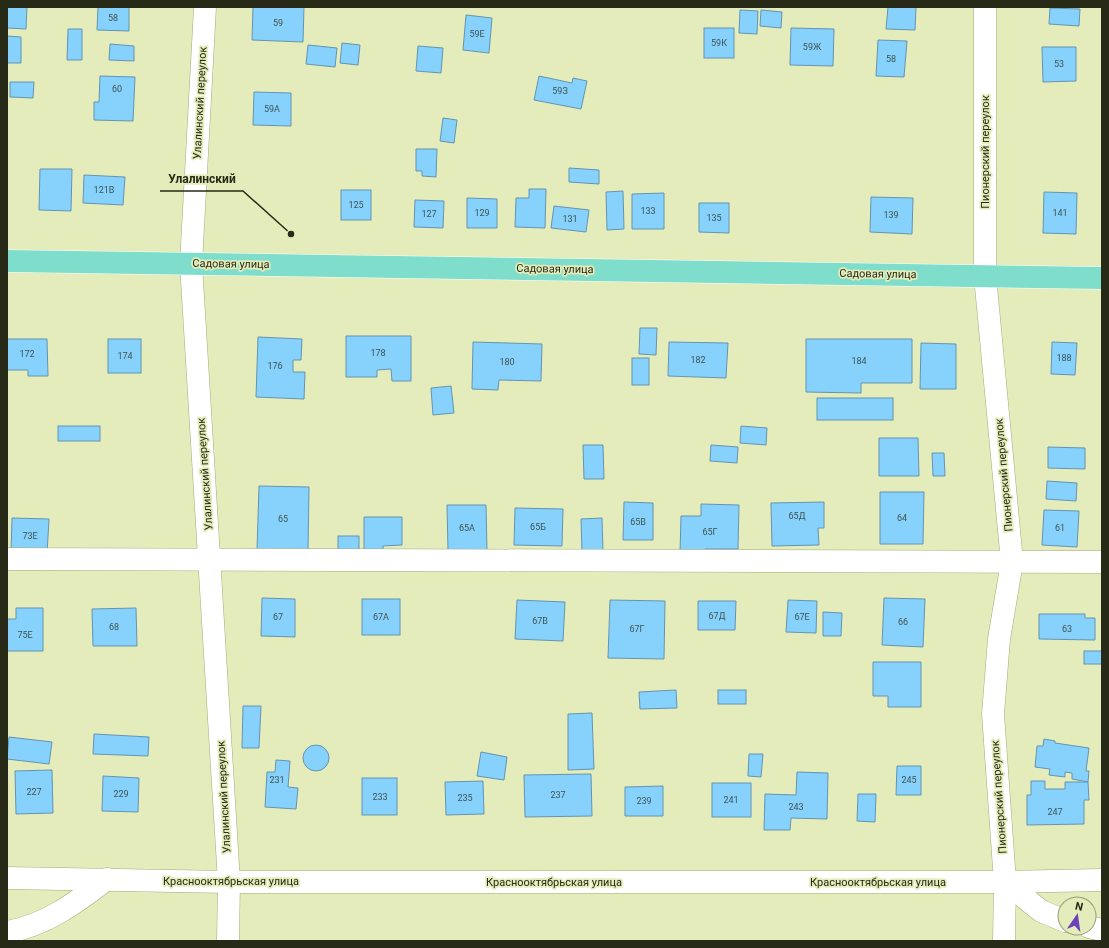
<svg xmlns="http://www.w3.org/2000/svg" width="1109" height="948" viewBox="0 0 1109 948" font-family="Roboto,sans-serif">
	<rect width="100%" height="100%" fill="#e3ecba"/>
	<g fill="#87d1fd" stroke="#6594b0">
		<path d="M 7,7 L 27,7 L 26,29 L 7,28 Z"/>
		<path d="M 98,7 L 129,7 L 129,31 L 97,30 Z"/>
		<path d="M 253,7 L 304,7 L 303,42 L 252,40 Z"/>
		<path d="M 888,7 L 916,7 L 915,30 L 886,29 Z"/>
		<path d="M 1050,8 L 1080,9 L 1079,26 L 1049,24 Z"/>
		<path d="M 740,10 L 758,11 L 757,34 L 739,33 Z"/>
		<path d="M 761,10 L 782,12 L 781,28 L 760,26 Z"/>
		<path d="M 466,15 L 492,18 L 489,53 L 463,50 Z"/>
		<rect x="704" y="28" width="30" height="30"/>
		<path d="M 791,28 L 834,29 L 833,66 L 790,65 Z"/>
		<path d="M 68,29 L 82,29 L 82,60 L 67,60 Z"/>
		<path d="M 7,36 L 21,37 L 21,63 L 7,63 Z"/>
		<path d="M 878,40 L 907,41 L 904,77 L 876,76 Z"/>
		<path d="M 342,43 L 360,45 L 358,65 L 340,63 Z"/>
		<path d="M 110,44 L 134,46 L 134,61 L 109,60 Z"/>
		<path d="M 308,45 L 337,48 L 335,67 L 306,64 Z"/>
		<path d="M 418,46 L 443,48 L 441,73 L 416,71 Z"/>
		<path d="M 1042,47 L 1076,47 L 1076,81 L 1043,82 Z"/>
		<path d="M 100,76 L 135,77 L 133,121 L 94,120 L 94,102 L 99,102 Z"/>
		<path d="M 539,76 L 572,83 L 573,78 L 587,81 L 581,109 L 534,100 Z"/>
		<path d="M 10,82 L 34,82 L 33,98 L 10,97 Z"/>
		<path d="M 254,92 L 291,93 L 291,126 L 253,125 Z"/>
		<path d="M 443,118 L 457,120 L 454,143 L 440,141 Z"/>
		<path d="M 416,149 L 437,149 L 436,177 L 422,176 L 422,171 L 416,171 Z"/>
		<path d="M 569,168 L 599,170 L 599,184 L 569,182 Z"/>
		<path d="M 40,169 L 72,169 L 71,211 L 39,210 Z"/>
		<path d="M 84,175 L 125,177 L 123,205 L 83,203 Z"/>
		<path d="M 529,189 L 546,189 L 545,228 L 515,227 L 516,198 L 529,198 Z"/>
		<rect x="341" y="190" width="30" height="30"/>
		<path d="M 623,191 L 624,229 L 607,230 L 606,192 Z"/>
		<path d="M 1044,192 L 1077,193 L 1076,234 L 1043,233 Z"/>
		<path d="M 664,193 L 664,229 L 632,229 L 632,194 Z"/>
		<path d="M 871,197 L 913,198 L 912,234 L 870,232 Z"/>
		<path d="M 467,198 L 497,199 L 497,228 L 467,228 Z"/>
		<path d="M 415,200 L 444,201 L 443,228 L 414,227 Z"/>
		<path d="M 699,203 L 729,203 L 729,233 L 699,232 Z"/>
		<path d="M 554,206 L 589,210 L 586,232 L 551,228 Z"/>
		<path d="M 640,328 L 657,328 L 656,355 L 639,354 Z"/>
		<path d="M 346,336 L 411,336 L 411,381 L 392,381 L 391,369 L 377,370 L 377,377 L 346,377 Z"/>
		<path d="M 258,337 L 302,339 L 301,360 L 293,360 L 293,372 L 305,372 L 304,399 L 256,397 Z"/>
		<path d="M 7,339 L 47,339 L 48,376 L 28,376 L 28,370 L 7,370 Z"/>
		<rect x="108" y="339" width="33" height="34"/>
		<path d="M 806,339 L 912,339 L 912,383 L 861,383 L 861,393 L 806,392 Z"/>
		<path d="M 473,342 L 542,344 L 541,381 L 499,380 L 498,390 L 472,389 Z"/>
		<path d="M 669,342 L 728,343 L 726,378 L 668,376 Z"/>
		<path d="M 1052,342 L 1077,343 L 1075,375 L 1051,374 Z"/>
		<path d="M 921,343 L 956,344 L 956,389 L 920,389 Z"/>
		<rect x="632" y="358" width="17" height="27"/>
		<path d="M 451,386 L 454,413 L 433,415 L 431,388 Z"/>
		<rect x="817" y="398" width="76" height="22"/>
		<rect x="58" y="426" width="42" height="15"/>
		<path d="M 741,426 L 767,428 L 766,445 L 740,443 Z"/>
		<path d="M 879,438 L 918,438 L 919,476 L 879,476 Z"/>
		<path d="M 583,445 L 603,445 L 604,479 L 584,479 Z"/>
		<path d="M 711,445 L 738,447 L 737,463 L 710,461 Z"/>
		<path d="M 1048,447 L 1085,448 L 1085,469 L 1048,468 Z"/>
		<path d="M 932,453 L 944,453 L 945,476 L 933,476 Z"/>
		<path d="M 1047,481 L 1077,483 L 1076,501 L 1046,499 Z"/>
		<path d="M 259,486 L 309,487 L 308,552 L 257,550 Z"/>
		<path d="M 880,492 L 924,492 L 923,544 L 880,544 Z"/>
		<path d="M 624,502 L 653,503 L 653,540 L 623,540 Z"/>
		<path d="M 824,502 L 824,528 L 818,528 L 819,545 L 772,546 L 771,503 Z"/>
		<path d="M 701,504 L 739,505 L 738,549 L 705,549 L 705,554 L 680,553 L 681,516 L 701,516 Z"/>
		<path d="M 447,505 L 486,505 L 487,550 L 448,550 Z"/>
		<path d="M 515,508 L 563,509 L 562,546 L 514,545 Z"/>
		<path d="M 1044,510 L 1079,511 L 1077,547 L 1042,545 Z"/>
		<path d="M 364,517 L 402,517 L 402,545 L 383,546 L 383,551 L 364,551 Z"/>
		<path d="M 12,518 L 49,519 L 47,554 L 11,553 Z"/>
		<path d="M 602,518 L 603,552 L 582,553 L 581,519 Z"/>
		<rect x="338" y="536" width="21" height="19"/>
		<path d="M 262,598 L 295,599 L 295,637 L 261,636 Z"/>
		<path d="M 884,598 L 925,599 L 923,647 L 882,645 Z"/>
		<rect x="362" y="599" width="38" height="36"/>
		<path d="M 517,600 L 565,602 L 563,641 L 515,639 Z"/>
		<path d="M 610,600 L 665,601 L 664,659 L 608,658 Z"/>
		<path d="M 788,600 L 817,601 L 816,633 L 786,632 Z"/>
		<path d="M 698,601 L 736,601 L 735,630 L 698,630 Z"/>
		<path d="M 16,608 L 43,608 L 43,651 L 7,651 L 7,619 L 16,619 Z"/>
		<path d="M 136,608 L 137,646 L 93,646 L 92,609 Z"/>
		<path d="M 823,612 L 842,613 L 841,636 L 823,636 Z"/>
		<path d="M 1039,614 L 1085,614 L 1085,618 L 1095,618 L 1095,640 L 1039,639 Z"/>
		<rect x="1084" y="651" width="18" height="13"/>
		<path d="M 873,662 L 921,662 L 921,707 L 888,707 L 888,696 L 873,696 Z"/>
		<path d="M 676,690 L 677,708 L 640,709 L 639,692 Z"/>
		<rect x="718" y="690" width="28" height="14"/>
		<path d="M 243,706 L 261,706 L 259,748 L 242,748 Z"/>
		<path d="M 592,713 L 594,769 L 568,770 L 568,714 Z"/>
		<path d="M 94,734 L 149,737 L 148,756 L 93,754 Z"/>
		<path d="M 9,737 L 52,742 L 49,764 L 7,759 Z"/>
		<path d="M 1044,739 L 1055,741 L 1055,743 L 1089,748 L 1086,771 L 1089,771 L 1088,782 L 1072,779 L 1072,773 L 1065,772 L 1065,777 L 1049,775 L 1050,769 L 1035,767 L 1037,746 L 1043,746 Z"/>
		<circle cx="316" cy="758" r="13"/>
		<path d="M 481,752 L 507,757 L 504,780 L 477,776 Z"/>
		<path d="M 749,754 L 763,754 L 761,777 L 748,776 Z"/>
		<path d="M 276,760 L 290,761 L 288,787 L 298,788 L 296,809 L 265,807 L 267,772 L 275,772 Z"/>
		<path d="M 897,766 L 921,766 L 921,795 L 896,795 Z"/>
		<path d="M 52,770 L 53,813 L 16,814 L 15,771 Z"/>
		<path d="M 797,772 L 828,773 L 827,819 L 791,818 L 790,830 L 764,830 L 765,794 L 796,795 Z"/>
		<path d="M 591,774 L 592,816 L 525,817 L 524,775 Z"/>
		<path d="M 103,776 L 139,778 L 138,812 L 102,811 Z"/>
		<rect x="362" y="778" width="35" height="37"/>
		<path d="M 483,781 L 484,814 L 446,815 L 445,782 Z"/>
		<path d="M 1031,781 L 1045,781 L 1045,789 L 1065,789 L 1065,782 L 1088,782 L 1089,800 L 1084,800 L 1084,824 L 1027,825 L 1027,795 L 1031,795 Z"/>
		<rect x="712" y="783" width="39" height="34"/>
		<path d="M 663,786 L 663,816 L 625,816 L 625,787 Z"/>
		<path d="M 858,794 L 876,794 L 875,822 L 857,821 Z"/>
	</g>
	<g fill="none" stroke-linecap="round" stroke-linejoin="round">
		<g stroke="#a3ab7b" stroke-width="23">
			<g id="minor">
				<path d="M 205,7 L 191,264 L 229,882 L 228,941"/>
				<path d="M 985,7 L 985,276 L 1012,562 L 999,639 L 993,714 L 1005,882 L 1004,941"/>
				<path d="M 7,559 L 1102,562"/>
				<path d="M 7,878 L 229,882 L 1005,882 L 1102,880"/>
				<path d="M 1005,882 L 1041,911 L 1065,921"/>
				<path d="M 1089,927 L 1102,930"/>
				<path d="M 7,932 C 45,926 77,902 107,879"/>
			</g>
		</g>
		<g stroke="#fff" stroke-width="23">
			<path id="major" d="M 7,261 L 1102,278"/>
		</g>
		<use href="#minor" stroke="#fff" stroke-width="22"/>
		<use href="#major" stroke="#7eddcb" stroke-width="22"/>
	</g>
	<g text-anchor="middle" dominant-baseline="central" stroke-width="3.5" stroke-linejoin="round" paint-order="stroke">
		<g font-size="9" fill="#3f5450">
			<text x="113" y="18">58</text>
			<text x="278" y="23">59</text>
			<text x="477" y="34">59Е</text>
			<text x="719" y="43">59К</text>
			<text x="812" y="47">59Ж</text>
			<text x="891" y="59">58</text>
			<text x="1059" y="64">53</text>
			<text x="117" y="89">60</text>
			<text x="560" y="91">59З</text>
			<text x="272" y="109">59А</text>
			<text x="104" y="190">121В</text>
			<text x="356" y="205">125</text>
			<text x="648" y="211">133</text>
			<text x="482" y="213">129</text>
			<text x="1060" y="213">141</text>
			<text x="429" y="214">127</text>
			<text x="891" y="215">139</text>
			<text x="714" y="218">135</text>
			<text x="570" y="219">131</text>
			<text x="378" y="353">178</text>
			<text x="27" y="354">172</text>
			<text x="125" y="356">174</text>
			<text x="1064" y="358">188</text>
			<text x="698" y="360">182</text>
			<text x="859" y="361">184</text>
			<text x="507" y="362">180</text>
			<text x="275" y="366">176</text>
			<text x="797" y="516">65Д</text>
			<text x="902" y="518">64</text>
			<text x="283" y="519">65</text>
			<text x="638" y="522">65В</text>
			<text x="538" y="527">65Б</text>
			<text x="467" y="528">65А</text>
			<text x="1060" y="528">61</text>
			<text x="710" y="532">65Г</text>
			<text x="30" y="536">73Е</text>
			<text x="717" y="616">67Д</text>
			<text x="278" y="617">67</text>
			<text x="381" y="617">67А</text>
			<text x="802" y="617">67Е</text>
			<text x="540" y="621">67В</text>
			<text x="903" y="622">66</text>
			<text x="114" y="627">68</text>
			<text x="637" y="629">67Г</text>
			<text x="1067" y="629">63</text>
			<text x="25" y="635">75Е</text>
			<text x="277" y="780">231</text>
			<text x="909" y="780">245</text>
			<text x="34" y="792">227</text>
			<text x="121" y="794">229</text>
			<text x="558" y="795">237</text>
			<text x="380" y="797">233</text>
			<text x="465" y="798">235</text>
			<text x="731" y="800">241</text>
			<text x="644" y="801">239</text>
			<text x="796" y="807">243</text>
			<text x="1055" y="812">247</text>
		</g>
		<g font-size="11" fill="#272a16" stroke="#e3ecba">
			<text transform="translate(200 103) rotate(-87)">Улалинский переулок</text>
			<text transform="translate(985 152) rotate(-90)">Пионерский переулок</text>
			<text transform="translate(231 264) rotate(1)">Садовая улица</text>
			<text transform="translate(555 269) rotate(1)">Садовая улица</text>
			<text transform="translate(878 274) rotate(1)">Садовая улица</text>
			<text transform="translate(205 474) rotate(-94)">Улалинский переулок</text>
			<text transform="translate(1004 475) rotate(-95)">Пионерский переулок</text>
			<text transform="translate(224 797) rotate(-93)">Улалинский переулок</text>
			<text transform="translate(999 797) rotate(-94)">Пионерский переулок</text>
			<text x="231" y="881">Краснооктябрьская улица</text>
			<text x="554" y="882">Краснооктябрьская улица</text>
			<text x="878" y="882">Краснооктябрьская улица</text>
		</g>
	</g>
	<path fill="none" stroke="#272a16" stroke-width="1.5" d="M291 234L243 191H160"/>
	<circle fill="#272a16" stroke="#e3ecba" stroke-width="1.5" cx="291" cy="234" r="4"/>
	<g font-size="12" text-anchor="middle" font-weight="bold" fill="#272a16" stroke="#e3ecba" stroke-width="3.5" stroke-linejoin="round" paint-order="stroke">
		<text x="202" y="183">Улалинский</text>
	</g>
	<rect width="1109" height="948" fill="none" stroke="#272a16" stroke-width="16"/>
	<g transform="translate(1077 916) rotate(13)"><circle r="19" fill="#e3ecba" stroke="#989e78"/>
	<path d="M0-3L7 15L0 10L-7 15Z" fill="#6d42ba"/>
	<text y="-6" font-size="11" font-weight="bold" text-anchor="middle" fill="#272a16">N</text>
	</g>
</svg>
